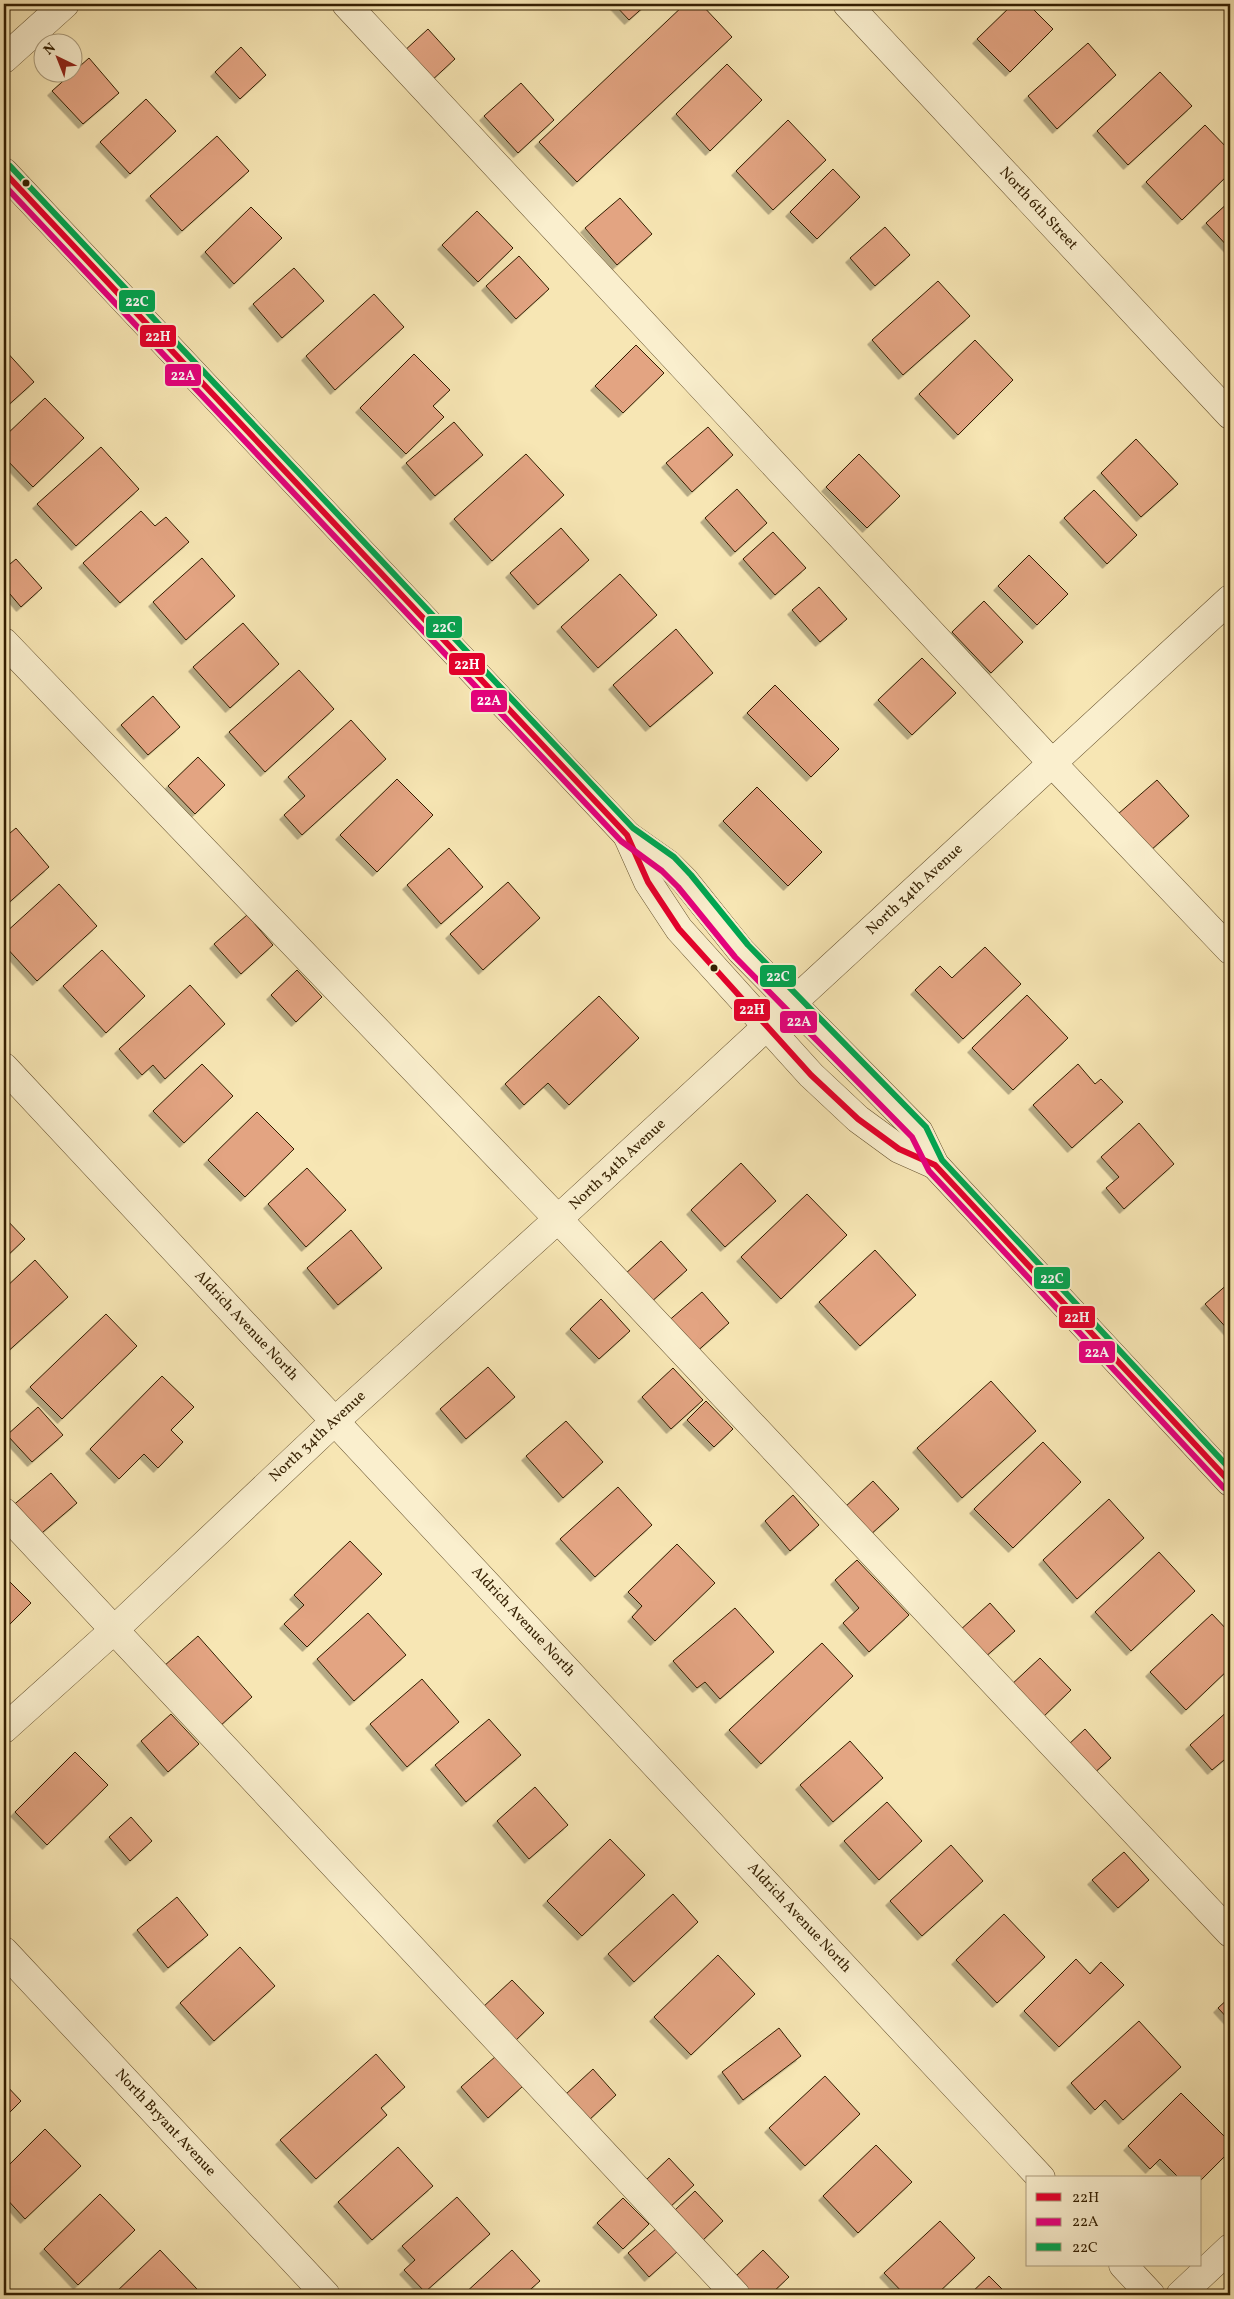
<svg xmlns="http://www.w3.org/2000/svg" width="1234" height="2299" viewBox="0 0 1234 2299" font-family="Vollkorn,serif">
	<defs>
		<filter id="shadow"><feDropShadow dx="-4.5" dy="4.5" stdDeviation="0" flood-color="#0004"/></filter>
	</defs>
	<rect width="100%" height="100%" fill="#f7e6b4"/>
	<filter id="stains"><feTurbulence type="fractalNoise" baseFrequency=".004" numOctaves="4"/><feColorMatrix values="0 0 0 0 .2 0 0 0 0 .09 0 0 0 0 .02 0 0 0 .5 -.17"/></filter>
	<radialGradient id="worn" r=".72"><stop offset=".6" stop-color="#630" stop-opacity="0"/><stop offset="1" stop-color="#630" stop-opacity=".3"/></radialGradient>
	<g fill="#e3a482" stroke="#341f01" filter="url(#shadow)">
		<path d="M 614,4 L 647,4 L 629,20 Z"/>
		<path d="M 685,4 L 701,4 L 732,37 L 577,182 L 539,142 Z"/>
		<path d="M 1013,4 L 1028,4 L 1053,29 L 1010,72 L 977,39 Z"/>
		<path d="M 428,29 L 455,59 L 430,82 L 402,53 Z"/>
		<path d="M 1088,43 L 1116,75 L 1057,129 L 1028,96 Z"/>
		<path d="M 241,47 L 266,75 L 240,99 L 215,72 Z"/>
		<path d="M 89,58 L 119,93 L 83,124 L 52,91 Z"/>
		<path d="M 727,64 L 762,100 L 710,151 L 676,114 Z"/>
		<path d="M 1160,72 L 1192,106 L 1128,165 L 1097,131 Z"/>
		<path d="M 521,83 L 554,120 L 518,153 L 484,116 Z"/>
		<path d="M 146,99 L 176,131 L 130,174 L 100,142 Z"/>
		<path d="M 788,120 L 826,160 L 773,210 L 736,171 Z"/>
		<path d="M 1205,125 L 1230,151 L 1230,173 L 1182,220 L 1146,182 Z"/>
		<path d="M 217,136 L 249,171 L 182,231 L 150,196 Z"/>
		<path d="M 833,169 L 860,197 L 817,239 L 790,212 Z"/>
		<path d="M 620,198 L 652,234 L 617,265 L 585,228 Z"/>
		<path d="M 1230,201 L 1230,249 L 1206,223 Z"/>
		<path d="M 251,207 L 282,238 L 234,284 L 205,252 Z"/>
		<path d="M 477,211 L 513,248 L 478,282 L 442,245 Z"/>
		<path d="M 885,227 L 910,255 L 875,286 L 850,258 Z"/>
		<path d="M 519,256 L 549,289 L 516,319 L 486,286 Z"/>
		<path d="M 294,268 L 324,301 L 282,338 L 253,304 Z"/>
		<path d="M 938,281 L 970,316 L 903,375 L 872,340 Z"/>
		<path d="M 374,294 L 404,327 L 335,390 L 306,356 Z"/>
		<path d="M 975,340 L 1013,380 L 958,435 L 919,394 Z"/>
		<path d="M 636,345 L 664,373 L 623,413 L 595,386 Z"/>
		<path d="M 4,349 L 34,382 L 4,409 Z"/>
		<path d="M 414,354 L 450,390 L 433,406 L 444,417 L 406,454 L 360,408 Z"/>
		<path d="M 45,398 L 84,438 L 33,487 L 4,457 L 4,437 Z"/>
		<path d="M 454,422 L 483,455 L 435,496 L 406,463 Z"/>
		<path d="M 708,427 L 733,455 L 692,492 L 666,463 Z"/>
		<path d="M 1136,439 L 1178,484 L 1141,517 L 1101,473 Z"/>
		<path d="M 101,447 L 139,489 L 76,546 L 37,504 Z"/>
		<path d="M 526,454 L 564,495 L 492,561 L 454,519 Z"/>
		<path d="M 859,454 L 900,496 L 867,528 L 826,487 Z"/>
		<path d="M 737,489 L 767,523 L 735,552 L 705,518 Z"/>
		<path d="M 1094,490 L 1137,535 L 1107,564 L 1064,518 Z"/>
		<path d="M 141,511 L 155,526 L 166,517 L 189,542 L 120,603 L 83,563 Z"/>
		<path d="M 561,528 L 589,560 L 538,605 L 510,573 Z"/>
		<path d="M 773,532 L 806,568 L 775,595 L 743,559 Z"/>
		<path d="M 1029,555 L 1068,594 L 1037,625 L 998,586 Z"/>
		<path d="M 202,558 L 235,596 L 186,640 L 153,602 Z"/>
		<path d="M 16,559 L 42,588 L 21,607 L 4,587 L 4,569 Z"/>
		<path d="M 620,574 L 657,615 L 598,668 L 561,627 Z"/>
		<path d="M 819,587 L 847,619 L 820,642 L 792,610 Z"/>
		<path d="M 984,601 L 1023,642 L 991,673 L 952,632 Z"/>
		<path d="M 243,623 L 279,664 L 230,708 L 193,667 Z"/>
		<path d="M 676,629 L 713,673 L 650,727 L 613,685 Z"/>
		<path d="M 922,658 L 956,693 L 912,735 L 878,700 Z"/>
		<path d="M 299,670 L 334,709 L 265,772 L 229,732 Z"/>
		<path d="M 775,685 L 839,749 L 811,777 L 747,713 Z"/>
		<path d="M 153,696 L 180,727 L 148,755 L 121,725 Z"/>
		<path d="M 351,720 L 386,759 L 302,835 L 284,815 L 305,796 L 288,777 Z"/>
		<path d="M 198,757 L 225,785 L 195,814 L 168,786 Z"/>
		<path d="M 397,779 L 433,815 L 377,872 L 340,835 Z"/>
		<path d="M 1157,780 L 1189,816 L 1150,851 L 1118,814 Z"/>
		<path d="M 757,787 L 822,852 L 788,886 L 723,821 Z"/>
		<path d="M 16,828 L 49,867 L 4,907 L 4,838 Z"/>
		<path d="M 449,848 L 483,887 L 441,924 L 407,885 Z"/>
		<path d="M 508,882 L 540,918 L 483,970 L 450,934 Z"/>
		<path d="M 59,884 L 97,926 L 37,981 L 4,945 L 4,934 Z"/>
		<path d="M 247,915 L 273,945 L 241,974 L 214,944 Z"/>
		<path d="M 985,947 L 1021,984 L 963,1039 L 915,990 L 940,966 L 952,978 Z"/>
		<path d="M 102,950 L 145,996 L 106,1033 L 63,986 Z"/>
		<path d="M 297,970 L 322,997 L 296,1022 L 271,995 Z"/>
		<path d="M 190,985 L 225,1024 L 165,1079 L 153,1065 L 142,1075 L 119,1049 Z"/>
		<path d="M 1027,995 L 1068,1038 L 1013,1090 L 972,1048 Z"/>
		<path d="M 599,996 L 639,1038 L 569,1105 L 548,1083 L 524,1105 L 505,1084 Z"/>
		<path d="M 202,1064 L 233,1096 L 184,1143 L 153,1111 Z"/>
		<path d="M 1078,1064 L 1095,1084 L 1101,1079 L 1123,1102 L 1072,1148 L 1033,1105 Z"/>
		<path d="M 257,1112 L 294,1149 L 245,1197 L 208,1160 Z"/>
		<path d="M 1139,1123 L 1174,1164 L 1124,1209 L 1106,1188 L 1119,1177 L 1101,1157 Z"/>
		<path d="M 741,1163 L 776,1201 L 725,1247 L 691,1210 Z"/>
		<path d="M 307,1168 L 346,1210 L 306,1247 L 268,1204 Z"/>
		<path d="M 807,1194 L 847,1235 L 781,1299 L 741,1257 Z"/>
		<path d="M 4,1217 L 25,1239 L 4,1259 Z"/>
		<path d="M 351,1230 L 382,1268 L 338,1305 L 307,1268 Z"/>
		<path d="M 661,1241 L 687,1270 L 650,1303 L 624,1275 Z"/>
		<path d="M 875,1250 L 916,1295 L 860,1346 L 819,1302 Z"/>
		<path d="M 35,1260 L 68,1297 L 4,1355 L 4,1289 Z"/>
		<path d="M 1230,1282 L 1230,1332 L 1205,1304 Z"/>
		<path d="M 702,1292 L 729,1323 L 694,1354 L 666,1323 Z"/>
		<path d="M 601,1299 L 630,1331 L 599,1359 L 570,1329 Z"/>
		<path d="M 106,1314 L 137,1346 L 62,1419 L 30,1387 Z"/>
		<path d="M 488,1367 L 515,1397 L 466,1439 L 440,1409 Z"/>
		<path d="M 673,1368 L 703,1400 L 671,1429 L 642,1397 Z"/>
		<path d="M 162,1376 L 194,1407 L 171,1430 L 183,1442 L 158,1468 L 144,1454 L 119,1479 L 90,1449 Z"/>
		<path d="M 991,1381 L 1036,1431 L 962,1498 L 917,1448 Z"/>
		<path d="M 706,1401 L 733,1429 L 714,1447 L 687,1420 Z"/>
		<path d="M 38,1407 L 63,1435 L 32,1462 L 7,1435 Z"/>
		<path d="M 566,1421 L 603,1462 L 563,1498 L 526,1456 Z"/>
		<path d="M 1043,1442 L 1081,1482 L 1013,1548 L 974,1509 Z"/>
		<path d="M 51,1473 L 77,1503 L 36,1538 L 10,1508 Z"/>
		<path d="M 873,1481 L 899,1509 L 869,1536 L 844,1508 Z"/>
		<path d="M 618,1487 L 652,1525 L 595,1577 L 560,1539 Z"/>
		<path d="M 793,1495 L 819,1525 L 790,1551 L 765,1521 Z"/>
		<path d="M 1109,1499 L 1144,1538 L 1077,1599 L 1043,1560 Z"/>
		<path d="M 350,1541 L 382,1574 L 307,1647 L 284,1624 L 304,1605 L 294,1595 Z"/>
		<path d="M 677,1544 L 715,1583 L 655,1641 L 632,1617 L 642,1606 L 628,1592 Z"/>
		<path d="M 1159,1552 L 1195,1591 L 1131,1651 L 1095,1612 Z"/>
		<path d="M 857,1560 L 909,1615 L 869,1652 L 843,1623 L 859,1608 L 835,1580 Z"/>
		<path d="M 4,1576 L 31,1603 L 4,1630 Z"/>
		<path d="M 990,1603 L 1015,1631 L 984,1658 L 959,1631 Z"/>
		<path d="M 735,1608 L 774,1652 L 720,1699 L 705,1682 L 697,1688 L 673,1661 Z"/>
		<path d="M 368,1613 L 406,1655 L 354,1701 L 317,1659 Z"/>
		<path d="M 1212,1614 L 1230,1633 L 1230,1668 L 1186,1710 L 1150,1672 Z"/>
		<path d="M 198,1636 L 252,1697 L 219,1727 L 164,1666 Z"/>
		<path d="M 822,1643 L 853,1676 L 761,1764 L 729,1730 Z"/>
		<path d="M 1040,1658 L 1071,1690 L 1041,1719 L 1010,1686 Z"/>
		<path d="M 422,1679 L 459,1722 L 407,1767 L 370,1724 Z"/>
		<path d="M 1230,1709 L 1230,1755 L 1212,1770 L 1190,1745 Z"/>
		<path d="M 171,1714 L 199,1744 L 168,1772 L 141,1741 Z"/>
		<path d="M 489,1719 L 521,1755 L 466,1802 L 435,1765 Z"/>
		<path d="M 1085,1729 L 1111,1758 L 1092,1775 L 1067,1746 Z"/>
		<path d="M 850,1741 L 883,1778 L 833,1822 L 800,1785 Z"/>
		<path d="M 75,1752 L 108,1785 L 47,1845 L 15,1812 Z"/>
		<path d="M 535,1787 L 568,1825 L 529,1859 L 497,1821 Z"/>
		<path d="M 887,1802 L 922,1841 L 879,1880 L 844,1841 Z"/>
		<path d="M 131,1817 L 152,1841 L 130,1861 L 109,1837 Z"/>
		<path d="M 610,1839 L 645,1875 L 582,1936 L 547,1901 Z"/>
		<path d="M 951,1845 L 983,1881 L 922,1936 L 890,1901 Z"/>
		<path d="M 1124,1852 L 1149,1880 L 1118,1908 L 1092,1880 Z"/>
		<path d="M 673,1894 L 698,1922 L 634,1982 L 608,1954 Z"/>
		<path d="M 177,1897 L 208,1935 L 168,1968 L 137,1930 Z"/>
		<path d="M 1004,1914 L 1045,1957 L 997,2003 L 956,1960 Z"/>
		<path d="M 240,1947 L 275,1986 L 214,2041 L 180,2003 Z"/>
		<path d="M 718,1955 L 755,1994 L 691,2055 L 654,2017 Z"/>
		<path d="M 1076,1959 L 1090,1974 L 1101,1962 L 1124,1985 L 1059,2047 L 1024,2011 Z"/>
		<path d="M 512,1980 L 544,2013 L 514,2042 L 482,2008 Z"/>
		<path d="M 1230,1997 L 1230,2021 L 1218,2008 Z"/>
		<path d="M 1139,2021 L 1181,2067 L 1123,2120 L 1105,2100 L 1095,2110 L 1071,2083 Z"/>
		<path d="M 779,2028 L 801,2056 L 743,2100 L 722,2072 Z"/>
		<path d="M 376,2054 L 405,2087 L 381,2108 L 387,2115 L 316,2179 L 280,2140 Z"/>
		<path d="M 496,2056 L 523,2086 L 488,2118 L 461,2087 Z"/>
		<path d="M 593,2069 L 616,2095 L 588,2121 L 565,2095 Z"/>
		<path d="M 825,2076 L 860,2114 L 805,2166 L 769,2128 Z"/>
		<path d="M 4,2083 L 21,2101 L 4,2118 Z"/>
		<path d="M 1181,2093 L 1230,2142 L 1230,2151 L 1200,2181 L 1200,2178 L 1179,2178 L 1160,2159 L 1150,2169 L 1128,2146 Z"/>
		<path d="M 45,2129 L 81,2166 L 25,2219 L 4,2196 L 4,2170 Z"/>
		<path d="M 876,2145 L 912,2182 L 858,2233 L 823,2196 Z"/>
		<path d="M 398,2147 L 433,2186 L 372,2240 L 338,2202 Z"/>
		<path d="M 669,2158 L 694,2185 L 670,2207 L 645,2181 Z"/>
		<path d="M 695,2191 L 723,2221 L 702,2241 L 674,2211 Z"/>
		<path d="M 100,2194 L 135,2230 L 78,2285 L 44,2249 Z"/>
		<path d="M 457,2197 L 490,2234 L 425,2292 L 404,2270 L 415,2260 L 402,2246 Z"/>
		<path d="M 623,2198 L 649,2224 L 623,2249 L 597,2223 Z"/>
		<path d="M 940,2221 L 975,2258 L 936,2295 L 905,2295 L 884,2273 Z"/>
		<path d="M 657,2228 L 678,2251 L 649,2277 L 628,2253 Z"/>
		<path d="M 160,2250 L 197,2289 L 191,2295 L 113,2295 Z"/>
		<path d="M 512,2250 L 540,2281 L 524,2295 L 463,2295 Z"/>
		<path d="M 763,2250 L 789,2277 L 770,2295 L 751,2295 L 734,2278 Z"/>
		<path d="M 989,2276 L 1008,2295 L 969,2295 Z"/>
	</g>
	<g fill="none" stroke-linecap="round" stroke-linejoin="round">
		<g stroke="#65512e" stroke-width="29">
			<g id="minor">
				<path d="M 346,4 L 1053,764 L 1230,950"/>
				<path d="M 847,4 L 1230,415"/>
				<path d="M 4,59 L 65,4"/>
				<path d="M 4,172 L 627,835 L 668,864 L 685,881 L 741,951 L 919,1132 L 935,1165 L 1230,1482"/>
				<path d="M 4,642 L 558,1219 L 1230,1933"/>
				<path d="M 627,835 L 648,882 L 679,929 L 811,1075 L 858,1119 L 899,1149 L 935,1165"/>
				<path d="M 4,1067 L 1041,2178"/>
				<path d="M 4,1512 L 736,2295"/>
				<path d="M 4,1729 L 114,1630 L 335,1421 L 558,1219 L 1230,599"/>
				<path d="M 4,1951 L 326,2295"/>
				<path d="M 1123,2265 L 1151,2295"/>
				<path d="M 1180,2295 L 1230,2248"/>
			</g>
		</g>
		<use href="#minor" stroke="#faefce" stroke-width="28"/>
		<g stroke="#faefce" stroke-width="10">
			<path id="bus-1" d="M 4,172 L 627,835 L 648,882 L 679,929 L 811,1075 L 858,1119 L 899,1149 L 935,1165 L 1230,1482"/>
		</g>
		<g stroke="#faefce" stroke-width="10">
			<path id="bus-2" d="M 4,185 L 621,841 L 662,871 L 678,887 L 735,957 L 912,1137 L 929,1171 L 1224,1488"/>
		</g>
		<g stroke="#faefce" stroke-width="10">
			<path id="bus-3" d="M 10,166 L 633,828 L 674,857 L 691,875 L 748,945 L 926,1127 L 942,1160 L 1230,1469"/>
		</g>
		<use href="#bus-1" stroke="#e4002b" stroke-width="6"/>
		<use href="#bus-2" stroke="#e5007d" stroke-width="6"/>
		<use href="#bus-3" stroke="#00a651" stroke-width="6"/>
	</g>
	<g fill="#341f01" stroke="#faefce" stroke-width="2">
		<circle cx="26" cy="183" r="4.5"/>
		<circle cx="714" cy="968" r="4.5"/>
	</g>
	<g text-anchor="middle" dominant-baseline="central" stroke-width="5" stroke-linejoin="round" paint-order="stroke">
		<g font-size="15" fill="#341f01" stroke="#faefce">
			<text transform="translate(1038 209) rotate(47)">North 6th Street</text>
			<text transform="translate(915 890) rotate(-43)">North 34th Avenue</text>
			<text transform="translate(618 1165) rotate(-43)">North 34th Avenue</text>
			<text transform="translate(246 1326) rotate(47)">Aldrich Avenue North</text>
			<text transform="translate(318 1437) rotate(-43)">North 34th Avenue</text>
			<text transform="translate(523 1622) rotate(47)">Aldrich Avenue North</text>
			<text transform="translate(799 1918) rotate(47)">Aldrich Avenue North</text>
			<text transform="translate(165 2123) rotate(47)">North Bryant Avenue</text>
		</g>
	</g>
	<g stroke="#faefce" stroke-width="2">
		<rect x="118" y="289" width="38" height="24" rx="5" fill="#00a651"/>
		<rect x="139" y="324" width="38" height="24" rx="5" fill="#e4002b"/>
		<rect x="164" y="363" width="38" height="24" rx="5" fill="#e5007d"/>
		<rect x="425" y="615" width="38" height="24" rx="5" fill="#00a651"/>
		<rect x="448" y="652" width="38" height="24" rx="5" fill="#e4002b"/>
		<rect x="470" y="689" width="38" height="24" rx="5" fill="#e5007d"/>
		<rect x="759" y="964" width="38" height="24" rx="5" fill="#00a651"/>
		<rect x="733" y="998" width="38" height="24" rx="5" fill="#e4002b"/>
		<rect x="779" y="1010" width="39" height="24" rx="5" fill="#e5007d"/>
		<rect x="1033" y="1266" width="38" height="24" rx="5" fill="#00a651"/>
		<rect x="1058" y="1305" width="38" height="24" rx="5" fill="#e4002b"/>
		<rect x="1078" y="1340" width="38" height="24" rx="5" fill="#e5007d"/>
	</g>
	<g font-size="14" text-anchor="middle" font-weight="bold" fill="#fff">
		<text x="137" y="306">22C</text>
		<text x="158" y="341">22H</text>
		<text x="183" y="380">22A</text>
		<text x="444" y="632">22C</text>
		<text x="467" y="669">22H</text>
		<text x="489" y="705">22A</text>
		<text x="778" y="981">22C</text>
		<text x="752" y="1014">22H</text>
		<text x="799" y="1026">22A</text>
		<text x="1052" y="1283">22C</text>
		<text x="1077" y="1322">22H</text>
		<text x="1097" y="1357">22A</text>
	</g>
	<rect width="1234" height="2299" fill="none" stroke="#f7e6b4" stroke-width="20"/>
	<rect x="5" y="5" width="1224" height="2289" fill="none" stroke="#341f01" stroke-width="2.5"/>
	<rect x="10" y="10" width="1214" height="2279" fill="none" stroke="#341f01"/>
	<rect x="1026" y="2176" width="175" height="90" fill="#faefce" stroke="#ab9c7c"/>
	<rect x="1036" y="2193" width="25" height="8" fill="#e4002b" stroke="#ab9c7c"/>
	<text x="1072" y="2202" font-size="15" fill="#341f01">22H</text>
	<rect x="1036" y="2218" width="25" height="8" fill="#e5007d" stroke="#ab9c7c"/>
	<text x="1072" y="2226" font-size="15" fill="#341f01">22A</text>
	<rect x="1036" y="2243" width="25" height="8" fill="#00a651" stroke="#ab9c7c"/>
	<text x="1072" y="2252" font-size="15" fill="#341f01">22C</text>
	<g transform="translate(58 58) rotate(317)"><circle r="24" fill="#faefce" stroke="#ab9c7c"/>
	<path d="M0-4L9 19L0 12L-9 19Z" fill="#8f2418"/>
	<text y="-8" font-size="14" font-weight="bold" text-anchor="middle" fill="#341f01">N</text>
	</g>
	<rect width="100%" height="100%" filter="url(#stains)"/>
	<rect width="100%" height="100%" fill="url(#worn)"/>
</svg>
